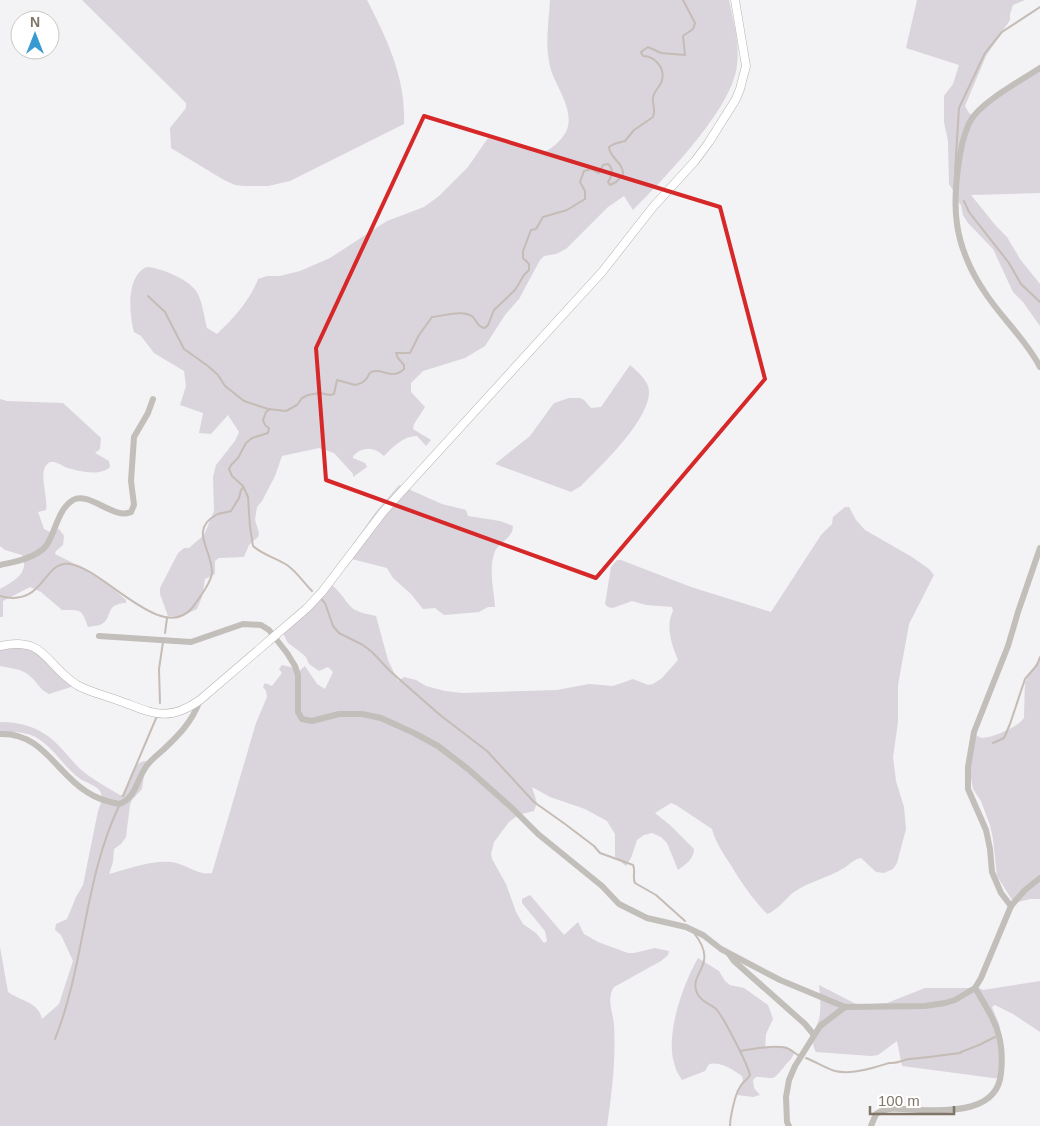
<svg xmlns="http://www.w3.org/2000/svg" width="1040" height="1126" viewBox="0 0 1040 1126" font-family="Arial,sans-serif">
	<rect width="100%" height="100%" fill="#f3f2f5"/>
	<g fill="#dad4dc">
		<path d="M 82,0 L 367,0 C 387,39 406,78 404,124 L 290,181 L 268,186 L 244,186 L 235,185 L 224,180 L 171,148 L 170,128 L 186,108 L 186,103 Z"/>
		<path d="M 550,0 L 729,0 C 733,20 740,44 737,65 C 733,108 664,179 633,210 L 624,196 L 608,207 L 566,249 L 556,254 L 544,256 L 540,260 L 519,299 L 505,315 L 485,346 L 465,358 L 423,371 L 411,383 L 411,392 L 425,407 L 414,424 L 413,429 L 431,440 L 426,446 L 417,436 C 403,436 393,447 384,456 C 374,447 363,446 353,456 L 353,458 L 365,463 L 367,467 L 353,477 L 353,474 L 334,453 L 319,448 L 282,456 L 275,476 L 262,501 L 257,507 L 255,520 L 259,533 L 258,537 L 249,545 L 244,557 L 219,558 L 215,561 L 215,574 L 205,579 L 202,597 L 197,609 L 180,617 L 168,616 L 160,594 L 160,588 L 178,553 L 184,548 L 189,548 L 204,535 L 214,511 L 213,477 L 216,465 L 235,441 L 239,432 L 228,415 L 211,434 L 199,433 L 203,413 L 180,405 L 186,386 L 184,371 L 154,353 L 141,336 L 134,332 C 129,314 126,275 147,267 C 162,268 191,280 198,294 C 203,305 204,317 207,328 L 217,334 C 233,319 251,299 258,279 L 267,276 L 280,276 L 300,271 L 330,258 L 387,221 L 424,207 L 439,196 L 468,167 L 488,138 L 544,153 C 551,148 559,143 564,135 C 578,115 557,89 551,70 C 544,46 549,23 550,0 Z"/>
		<path d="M 917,0 L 1025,0 L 1013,5 L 1010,14 L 1010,20 L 986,56 L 965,106 L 969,113 L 976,116 L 987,105 L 1040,70 L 1040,193 L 971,195 L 996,226 L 1007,237 L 1020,259 L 1040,284 L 1040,326 L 1023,302 L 1013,292 L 993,249 L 968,223 L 963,215 L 961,205 L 955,199 L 956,195 L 949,184 L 948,141 L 944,122 L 944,96 L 953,84 L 959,65 L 906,48 Z"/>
		<path d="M 630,365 C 637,371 645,378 648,386 C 657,414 599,468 581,486 L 571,492 L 495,464 L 530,436 L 554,403 L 569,398 L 580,398 L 584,400 L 591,408 L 601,407 Z"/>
		<path d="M 0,399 L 7,401 L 63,403 L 101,438 L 100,449 L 95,453 L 109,461 L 110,467 C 100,477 77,471 65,467 C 61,465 55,461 50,462 C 48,463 46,465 45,467 C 40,477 48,498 46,510 L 38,512 L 44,529 L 50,532 L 59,529 L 64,536 L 63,545 L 56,551 L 55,554 L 71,562 L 106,583 L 126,600 L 126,603 C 103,604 114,619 100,625 C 97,626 92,626 88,627 C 81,607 81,611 62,610 L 41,592 L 30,587 L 3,601 L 3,617 L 0,617 L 0,589 C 14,581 30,573 22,555 L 5,550 L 0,546 Z"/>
		<path d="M 399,485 L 442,504 L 466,510 L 468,516 L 500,521 L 513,526 C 513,538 500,541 495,551 C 488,569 494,589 495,607 L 488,607 L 479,612 L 444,615 L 435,608 L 423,609 L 411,594 L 393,578 L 387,568 L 344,557 L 375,513 Z"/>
		<path d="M 845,507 L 849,507 L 856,520 L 865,530 L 912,557 L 929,569 L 934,575 L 909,624 L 898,685 L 898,722 L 893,757 L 896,781 L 904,807 L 906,829 L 897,863 L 893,869 L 884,873 L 876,872 L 861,858 C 854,859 850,864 844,868 C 828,878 810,881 794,892 C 785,899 778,910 767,914 C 753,899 742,884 732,867 C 724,854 716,844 712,829 L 676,805 L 671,803 L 655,813 L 670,825 L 694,849 C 694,859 685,865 678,870 L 667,843 L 661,837 L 652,833 L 644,835 L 637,840 L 631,858 L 626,866 L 615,857 L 615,834 L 607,821 L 585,809 L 550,797 L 532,787 L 537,803 L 534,811 L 518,815 L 509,822 L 494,842 L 491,854 L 492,859 L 506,884 L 516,912 L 523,924 L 536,933 L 544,943 L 547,941 L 545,931 L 522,903 L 522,899 L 530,895 L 564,935 L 578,922 L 584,934 L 598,942 L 628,953 L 634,953 L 655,948 L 669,951 L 668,955 L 661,961 L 614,987 C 606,999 613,1012 614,1025 C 616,1059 612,1092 607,1126 L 0,1126 L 0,947 L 8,992 C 20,1001 39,1002 42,1019 L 59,1004 L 73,961 L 61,935 L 55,930 L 56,924 L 67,919 L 76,897 L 83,885 L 98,811 C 100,806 103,799 101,793 C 98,785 85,783 79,778 C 64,767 53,747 37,738 C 27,732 12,731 0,733 L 0,722 C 20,722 39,727 54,741 C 63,749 71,760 80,769 C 92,779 106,787 120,795 L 123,795 C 130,784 130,762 146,761 L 142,789 L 132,800 L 130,805 L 126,837 L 121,844 L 114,849 L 113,862 L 109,874 C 128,869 151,860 171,862 C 185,863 197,876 212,873 L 256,723 L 267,697 L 266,691 L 263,687 L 265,683 L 272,686 L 282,673 L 279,669 L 282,665 L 295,668 L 298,672 L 305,666 L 317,684 L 325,689 L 333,672 L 328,667 L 319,671 L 309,664 L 306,657 L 299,651 L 288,643 L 280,628 L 297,614 L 325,582 C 338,586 343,599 352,608 C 359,613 368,614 376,616 L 388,660 L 398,681 L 404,677 L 416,680 L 426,686 L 445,691 L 462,693 L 557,690 L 589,684 L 613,686 L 633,679 L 648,685 L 653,684 L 662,678 L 678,660 C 672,645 665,627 673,611 L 672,607 L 646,605 L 632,601 L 613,608 L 608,607 L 605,604 L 611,567 L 617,560 L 621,560 L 691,587 L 771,612 L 821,535 L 832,524 L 833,517 Z"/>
		<path d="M 0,644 L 23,645 L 36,652 L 61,678 L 74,686 L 49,694 C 39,689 39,684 31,677 C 24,669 10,668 0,666 Z"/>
		<path d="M 1040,657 L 1040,899 L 1030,899 L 1014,903 L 997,876 L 993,839 L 990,825 L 981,801 L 973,789 L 971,778 L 971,758 L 974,735 C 977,736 979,737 982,738 C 993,738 1018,727 1024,718 L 1025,682 Z"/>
		<path d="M 698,958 L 719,971 L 725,981 L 730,985 L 744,988 L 768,1005 L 773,1019 L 766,1034 L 765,1048 C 775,1047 788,1044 794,1053 C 792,1060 788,1061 784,1067 C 771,1083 774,1077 756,1077 L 753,1080 L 754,1088 L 760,1095 L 753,1097 L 737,1095 L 743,1080 L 742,1076 C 734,1070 720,1061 709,1064 L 705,1071 L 682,1080 C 679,1075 676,1071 675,1066 C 664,1037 683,984 698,958 Z"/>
		<path d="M 1040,981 L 1040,1032 L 1013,1014 L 995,1005 L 992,1007 L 999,1024 L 1003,1051 L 1001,1079 L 902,1066 L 897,1041 L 878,1055 L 871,1056 L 816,1052 C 808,1039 819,1026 820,1013 C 821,1004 820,994 819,985 L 858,1005 L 887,1003 L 925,988 L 979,988 L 983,990 Z"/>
	</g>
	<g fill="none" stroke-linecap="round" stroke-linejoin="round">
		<g stroke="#c5bcb6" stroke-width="2">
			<path d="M 955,171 L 959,108 L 985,53 L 1002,32 L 1040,7"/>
			<path d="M 964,201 L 969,212 L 1009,263 L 1021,284 L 1040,302"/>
			<path d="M 148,296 L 165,312 L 184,349 L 208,366 L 218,375 L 225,386 L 244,401 L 268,409 L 286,411 L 297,405 L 302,398 L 308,395 L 320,393 L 330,395 L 334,394 L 337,380 L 355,385 C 359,384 364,382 366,379 C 369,376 368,374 371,372 C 382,367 392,381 404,369 L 404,365 L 398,358 L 396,353 L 410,353 L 419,335 L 432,317 C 444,316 464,309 473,317 C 477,322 478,327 485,328 L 488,325 L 494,310 L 515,290 L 524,275 L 529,270 L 529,264 L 523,258 L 523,251 L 531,230 L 536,229 L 543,217 L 567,210 L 585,199 L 585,191 L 580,182 L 584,171 L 591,169 L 599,173 L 603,165 L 608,164 C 614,169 612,176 608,182 L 610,185 L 616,182 L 623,175 C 624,162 609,158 609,147 L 614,144 L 625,141 L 634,130 L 653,117 C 656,109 652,105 653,97 C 655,89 661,86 662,80 C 665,68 655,56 643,56 L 641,52 L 648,47 L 661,53 L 685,55 L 683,36 L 693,29 L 695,23 L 683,0"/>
			<path d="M 270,409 L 266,412 L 263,420 L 265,425 L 269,428 L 268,433 L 252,438 L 246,443 L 238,458 L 231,465 L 229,469 L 232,476 L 243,486 L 248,497 L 250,527 L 253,546 C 263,555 276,558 287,565 C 297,572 304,583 312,591"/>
			<path d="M 0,596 C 45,608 42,560 70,564 C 104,569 162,644 192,608 C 198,600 212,582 212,572 C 212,550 189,530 216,515 C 221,512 226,513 231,511 L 239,498 L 241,490 L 243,488"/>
			<path d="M 320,598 L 325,603 L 333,626 L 339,633 L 363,645 L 372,652 L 390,671 L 440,715 L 487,751 L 534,802 L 565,824 L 594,846 L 600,853 L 633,865 C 636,871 632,877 635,883 L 656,895 L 685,921"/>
			<path d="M 165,633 L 167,618"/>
			<path d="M 160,703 L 159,669 L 163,642"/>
			<path d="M 993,743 L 1004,738 L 1010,724 L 1025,679 L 1037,665 L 1040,657"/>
			<path d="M 123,796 L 157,716"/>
			<path d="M 694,933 C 720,966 688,972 697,993 C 701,1003 711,1003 717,1010 C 725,1020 747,1063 750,1075 C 748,1080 742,1082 740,1087 C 735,1094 730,1118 730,1126"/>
			<path d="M 55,1039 C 85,964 84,879 119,806"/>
			<path d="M 740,1051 C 751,1049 780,1044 789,1049 C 793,1051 795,1054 800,1056"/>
			<path d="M 806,1058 C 816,1062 825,1068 835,1071 C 852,1075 873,1068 889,1063 C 897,1064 902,1060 909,1059 C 926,1058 942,1055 960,1053 L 961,1052 L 979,1045 L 995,1037"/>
		</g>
		<g stroke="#b6b3ae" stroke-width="9">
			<path id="major" d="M 0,646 C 46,636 45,665 77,685 C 89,692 104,695 117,700 C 151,712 166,724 200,700 L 306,609 L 322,592 L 383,512 L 602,272 L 653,207 L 695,161 L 709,142 L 736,99 L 740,89 L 746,66 L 735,0"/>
		</g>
		<g stroke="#c2beba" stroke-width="6">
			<path d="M 1040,68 C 1022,80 981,102 971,120 C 958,142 953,199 957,224 C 960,247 971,272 984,291 C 1001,318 1025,338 1040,367"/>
			<path d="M 0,565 C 14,562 36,558 46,546 C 56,532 57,510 73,500 C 89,491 114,520 131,512 L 134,505 L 131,481 L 134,437 L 148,413 L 153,399"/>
			<path d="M 99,636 L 191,642 L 243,624 L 261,625 L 269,630 L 287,653 L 295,666 L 298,675 L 298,712 L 302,719 L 312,721 L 339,714 L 362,714 L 381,718 L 414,733 L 438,746 L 468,769 L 513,809 L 538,834 L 602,886 L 619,904 L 647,918 L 686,927 L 703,935 L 721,949 L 780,980 L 845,1007 L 925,1006 L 945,1003 L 955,1000 L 975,988 L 981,978 L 1011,906 L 1025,890 L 1040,878"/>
			<path d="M 0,734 C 42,732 56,773 87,792 C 96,798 108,802 119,804 C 134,800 137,781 144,770 C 148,762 156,756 163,750 C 179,735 192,722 200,700"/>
			<path d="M 1011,906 L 1001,893 L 992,872 L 990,849 L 986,830 L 968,789 L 968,767 L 974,732 L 1008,646 L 1018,612 L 1040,548"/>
			<path d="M 729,954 L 734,961 L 805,1024 L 814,1035"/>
			<path d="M 789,1126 L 787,1122 L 786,1097 L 789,1080 L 795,1066 L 820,1026 L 845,1007"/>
			<path d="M 871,1126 L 876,1114 C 890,1105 906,1110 921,1110 C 950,1111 998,1112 1001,1073 C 1005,1036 994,1019 975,988"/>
		</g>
		<use href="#major" stroke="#fff" stroke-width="8"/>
	</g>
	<path fill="none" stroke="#d62828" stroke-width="4" stroke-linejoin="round" d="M 424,116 L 720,207 L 765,379 L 596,578 L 326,480 L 316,348 Z"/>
	<g transform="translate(35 35)"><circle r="24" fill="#ffffff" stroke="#ccc8c2"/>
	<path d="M0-4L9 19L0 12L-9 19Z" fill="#379ad1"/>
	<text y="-8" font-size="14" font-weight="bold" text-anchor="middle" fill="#807567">N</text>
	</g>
	<path d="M870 1106v8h84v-8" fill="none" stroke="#807567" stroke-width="2.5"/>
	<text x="878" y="1106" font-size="15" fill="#807567" stroke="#ffffff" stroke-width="4" paint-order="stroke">100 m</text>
</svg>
